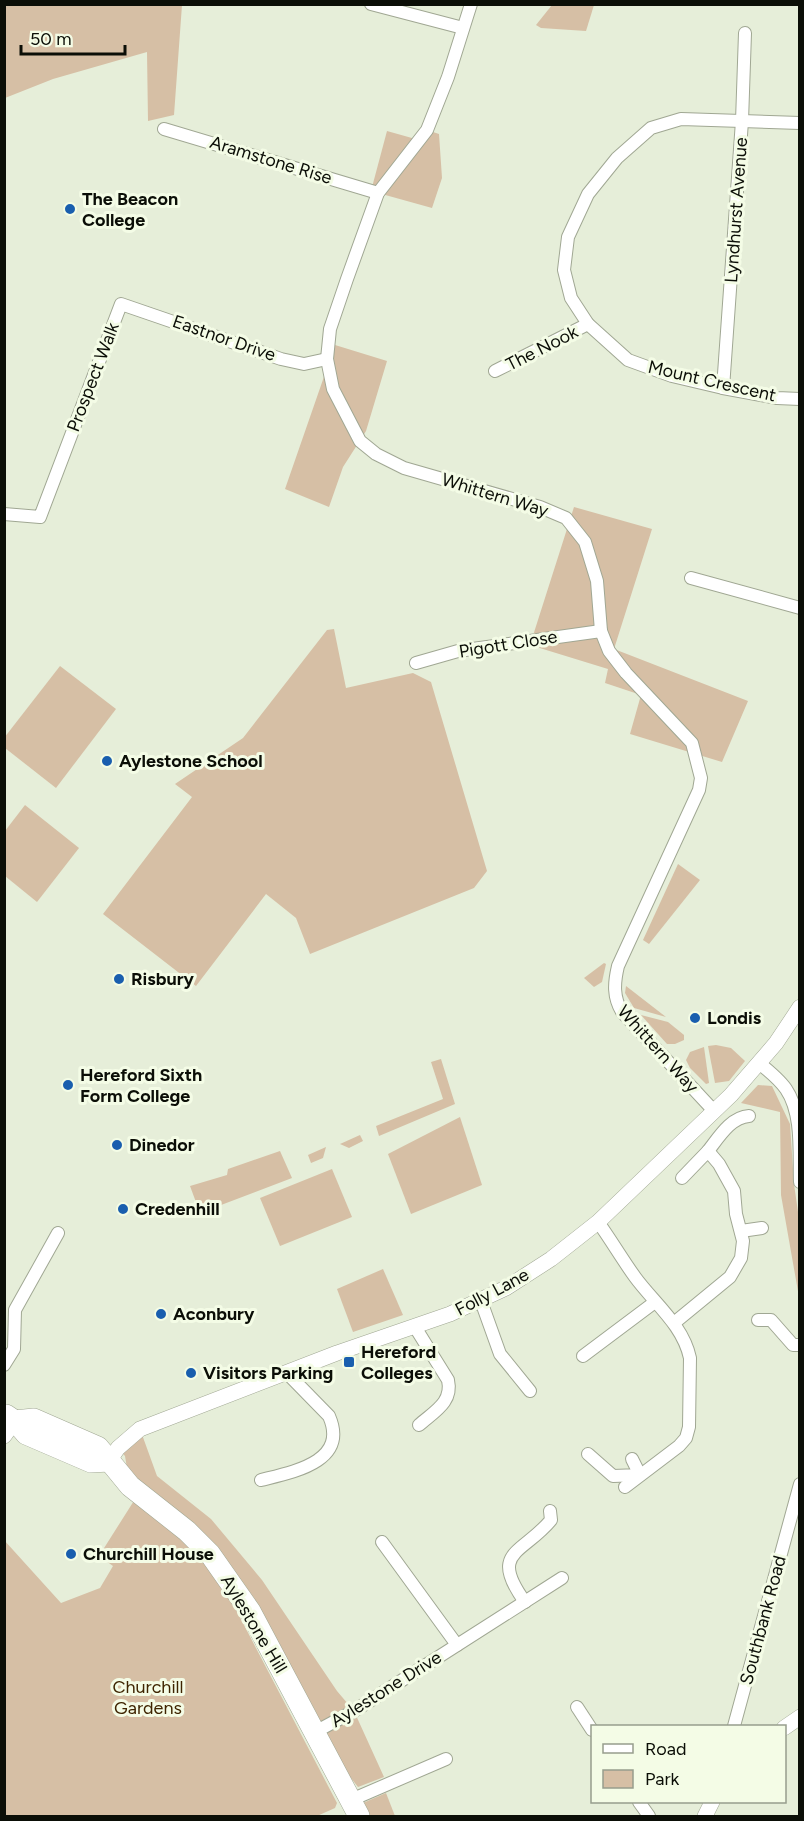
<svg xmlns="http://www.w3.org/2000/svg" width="804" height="1821" viewBox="0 0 804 1821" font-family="Figtree,sans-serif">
	<rect width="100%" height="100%" fill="#e6eed9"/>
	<g fill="#d6bfa5">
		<path d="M 4,5 L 182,5 L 174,115 L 148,121 L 147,52 L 53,79 L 5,98 Z"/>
		<path d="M 552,5 L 594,5 L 586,31 L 541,28 L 536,25 Z"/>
		<path d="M 427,130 L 439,134 L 442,178 L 432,208 L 371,191 L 387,131 L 419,140 Z"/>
		<path d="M 335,345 L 387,361 L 366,431 L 343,467 L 329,507 L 285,489 Z"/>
		<path d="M 574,507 L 652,529 L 614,649 L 748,701 L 722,762 L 630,734 L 641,695 L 605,683 L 608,669 L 530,645 Z"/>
		<path d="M 334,629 L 346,688 L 413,673 L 431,682 L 487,871 L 474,888 L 310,954 L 296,918 L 266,894 L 196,986 L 103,914 L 192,797 L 175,784 L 243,738 L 327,630 Z"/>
		<path d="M 60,666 L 116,709 L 56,788 L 5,748 L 4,738 Z"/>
		<path d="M 25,805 L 79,848 L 37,902 L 5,876 L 5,831 Z"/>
		<path d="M 678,864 L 700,880 L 649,944 L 643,940 Z"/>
		<path d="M 604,963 L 606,964 L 602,982 L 594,987 L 584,978 Z"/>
		<path d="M 626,986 L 666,1017 L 634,1008 L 625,993 Z"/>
		<path d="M 641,1015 L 668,1022 L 684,1035 L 684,1040 L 675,1044 L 667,1044 Z"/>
		<path d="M 716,1045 L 731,1048 L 745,1061 L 729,1081 L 715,1083 L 708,1046 Z"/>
		<path d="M 704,1047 L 709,1083 L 706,1084 L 690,1068 L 686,1060 L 690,1052 Z"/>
		<path d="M 441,1059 L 455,1104 L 379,1136 L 376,1126 L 443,1099 L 431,1062 Z"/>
		<path d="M 758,1085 L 772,1086 L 790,1124 L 794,1184 L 799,1219 L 799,1297 L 781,1195 L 780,1112 L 741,1103 Z"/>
		<path d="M 460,1117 L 482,1185 L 411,1214 L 388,1154 Z"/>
		<path d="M 360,1135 L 363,1141 L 349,1148 L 340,1144 Z"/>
		<path d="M 326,1147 L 323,1158 L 311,1163 L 308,1155 Z"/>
		<path d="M 280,1151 L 292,1178 L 200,1213 L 190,1186 L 227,1175 L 228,1169 Z"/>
		<path d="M 332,1169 L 352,1217 L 280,1246 L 260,1198 Z"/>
		<path d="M 383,1269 L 403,1315 L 353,1332 L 337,1289 Z"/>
		<path d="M 140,1429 L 157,1476 L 211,1519 L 262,1580 L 337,1691 L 354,1711 L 384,1777 L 358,1787 L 315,1732 L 244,1601 L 130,1486 L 125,1456 L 118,1448 Z"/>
		<path d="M 137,1496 L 150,1505 L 222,1583 L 337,1803 L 335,1808 L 317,1816 L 5,1816 L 4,1540 L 61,1603 L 100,1588 L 113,1566 L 99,1556 Z"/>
		<path d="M 386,1793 L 395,1816 L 370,1816 L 363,1803 Z"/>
	</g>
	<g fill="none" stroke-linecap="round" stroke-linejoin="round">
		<g stroke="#a0a793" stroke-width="14">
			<g id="minor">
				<path d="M 371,4 L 463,28"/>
				<path d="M 471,4 L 448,77 L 427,130 L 378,193 L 347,279 L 330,329 L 327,359 L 333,389 L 360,441 L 376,454 L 404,468 L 540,507 L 566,518 L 585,542 L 597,581 L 601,631 L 609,651 L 626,673 L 692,743 L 701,778 L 699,790 L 618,966 C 614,983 613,997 622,1012 L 714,1111"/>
				<path d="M 800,123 L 681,119 L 651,128 L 617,158 L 588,194 L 568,237 L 564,270 L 571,298 L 588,324 L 628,360 L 672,376 L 723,388 L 777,398 L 800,399"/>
				<path d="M 164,129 L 378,193"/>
				<path d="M 495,371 L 588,324"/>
				<path d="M 723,388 L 742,121 L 745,33"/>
				<path d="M 4,514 L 40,517 L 121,304 L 281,359 L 304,364 L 327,359"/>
				<path d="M 691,578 L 800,608"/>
				<path d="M 416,663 L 458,651 L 601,631"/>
				<path d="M 759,1063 C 769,1071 779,1079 786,1089 C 803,1114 799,1153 800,1182"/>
				<path d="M 708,1151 C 719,1137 731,1117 749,1116"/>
				<path d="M 598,1222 C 611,1240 622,1259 635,1277 C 654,1303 683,1325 690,1358 L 689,1427 L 686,1438 L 679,1446 L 625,1487"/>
				<path d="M 741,1231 L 762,1228"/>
				<path d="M 481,1301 L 500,1354 L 530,1391"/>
				<path d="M 758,1320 L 771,1320 L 793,1345 L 800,1345"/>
				<path d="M 674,1323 L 730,1277 L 741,1258 L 743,1241 L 736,1214 L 734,1191 L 719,1164 L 708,1151 L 682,1178"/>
				<path d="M 415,1327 L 448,1380 C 453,1402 435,1411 419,1425"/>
				<path d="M 583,1356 L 655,1302"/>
				<path d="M 4,1365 L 14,1349 L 15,1310 L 58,1233"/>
				<path d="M 588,1454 L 613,1476 L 640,1475 L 632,1459"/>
				<path d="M 261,1480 C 293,1472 349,1462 329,1416 L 286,1372"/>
				<path d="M 382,1542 L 457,1645"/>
				<path d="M 525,1602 C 488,1551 523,1554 551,1520 L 550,1511"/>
				<path d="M 577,1707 L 592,1730"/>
				<path d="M 734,1726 L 800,1484"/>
				<path d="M 315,1732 L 354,1711 L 562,1578"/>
				<path d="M 351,1800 L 446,1759"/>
				<path d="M 639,1802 L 649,1816"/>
			</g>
		</g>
		<g stroke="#a0a793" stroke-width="16">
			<g id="tertiary">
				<path d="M 4,1436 L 15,1421"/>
				<path d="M 109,1461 L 118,1448 L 140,1429 L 337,1353 L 450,1314 L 506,1288 L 551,1259 L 598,1222 L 731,1095 L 776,1043 L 800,1007"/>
				<path d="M 784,1728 L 800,1717"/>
				<path d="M 705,1816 L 712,1802"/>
			</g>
		</g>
		<g stroke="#a0a793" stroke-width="22">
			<g id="trunk">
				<path d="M 6,1415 L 15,1421 L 26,1434 L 91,1462 L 109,1461"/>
				<path d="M 15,1421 L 34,1419 L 98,1447 L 130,1486 L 187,1531 L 210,1554 L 250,1611 L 359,1816"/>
			</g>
		</g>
		<use href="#minor" stroke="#fff" stroke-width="12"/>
		<use href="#tertiary" stroke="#fff" stroke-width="15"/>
		<use href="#trunk" stroke="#fff" stroke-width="21"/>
	</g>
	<g fill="#195eae" stroke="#f4fce6" stroke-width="2">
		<circle cx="70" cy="209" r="6"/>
		<circle cx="107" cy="761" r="6"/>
		<circle cx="119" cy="979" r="6"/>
		<circle cx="695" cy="1018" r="6"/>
		<circle cx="68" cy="1085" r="6"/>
		<circle cx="117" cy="1145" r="6"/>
		<circle cx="123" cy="1209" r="6"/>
		<circle cx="161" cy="1314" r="6"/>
		<rect x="343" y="1356" width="12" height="12" rx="3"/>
		<circle cx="191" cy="1373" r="6"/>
		<circle cx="71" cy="1554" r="6"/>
	</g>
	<g text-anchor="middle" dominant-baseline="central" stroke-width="6" stroke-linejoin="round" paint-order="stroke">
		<g font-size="18" fill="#0b0e07" stroke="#f4fce6">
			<text transform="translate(271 160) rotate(17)">Aramstone Rise</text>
			<text transform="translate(736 210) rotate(-86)">Lyndhurst Avenue</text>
			<text transform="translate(224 338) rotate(19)">Eastnor Drive</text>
			<text transform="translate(542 348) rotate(-27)">The Nook</text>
			<text transform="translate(93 377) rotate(-69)">Prospect Walk</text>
			<text transform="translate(712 381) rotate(13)">Mount Crescent</text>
			<text transform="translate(495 495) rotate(17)">Whittern Way</text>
			<text transform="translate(508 644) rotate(-9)">Pigott Close</text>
			<text transform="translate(658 1049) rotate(48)">Whittern Way</text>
			<text transform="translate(492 1292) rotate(-28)">Folly Lane</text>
			<text transform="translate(763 1620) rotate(-75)">Southbank Road</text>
			<text transform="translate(254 1624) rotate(59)">Aylestone Hill</text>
			<text transform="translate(386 1689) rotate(-32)">Aylestone Drive</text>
		</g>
		<g font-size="18" font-weight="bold" fill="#0b0e07" stroke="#f4fce6" text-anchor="start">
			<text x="82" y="199">The Beacon<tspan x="82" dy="21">College</tspan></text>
			<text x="119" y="761">Aylestone School</text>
			<text x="131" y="979">Risbury</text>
			<text x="707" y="1018">Londis</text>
			<text x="80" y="1075">Hereford Sixth<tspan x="80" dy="21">Form College</tspan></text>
			<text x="129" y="1145">Dinedor</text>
			<text x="135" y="1209">Credenhill</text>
			<text x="173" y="1314">Aconbury</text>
			<text x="361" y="1352">Hereford<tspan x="361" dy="21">Colleges</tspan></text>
			<text x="203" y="1373">Visitors Parking</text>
			<text x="83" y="1554">Churchill House</text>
		</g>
		<g font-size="18" fill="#3e2400" stroke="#f4fce6">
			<text x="148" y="1687">Churchill<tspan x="148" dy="21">Gardens</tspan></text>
		</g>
	</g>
	<rect width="804" height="1821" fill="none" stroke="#0b0e07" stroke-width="12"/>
	<rect x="591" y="1725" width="195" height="78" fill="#f4fce6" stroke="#979d8d" stroke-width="1.5"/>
	<rect x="603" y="1744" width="30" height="9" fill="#ffffff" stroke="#979d8d" stroke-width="1.5"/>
	<text x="645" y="1755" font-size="18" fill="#0b0e07">Road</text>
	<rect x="603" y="1770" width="30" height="18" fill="#d6bfa5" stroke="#979d8d" stroke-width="1.5"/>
	<text x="645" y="1785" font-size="18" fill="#0b0e07">Park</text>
	<path d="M21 45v9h104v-9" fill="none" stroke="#0b0e07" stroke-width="3"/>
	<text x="30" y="45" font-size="18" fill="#0b0e07" stroke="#f4fce6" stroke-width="4.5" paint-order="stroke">50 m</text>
</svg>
